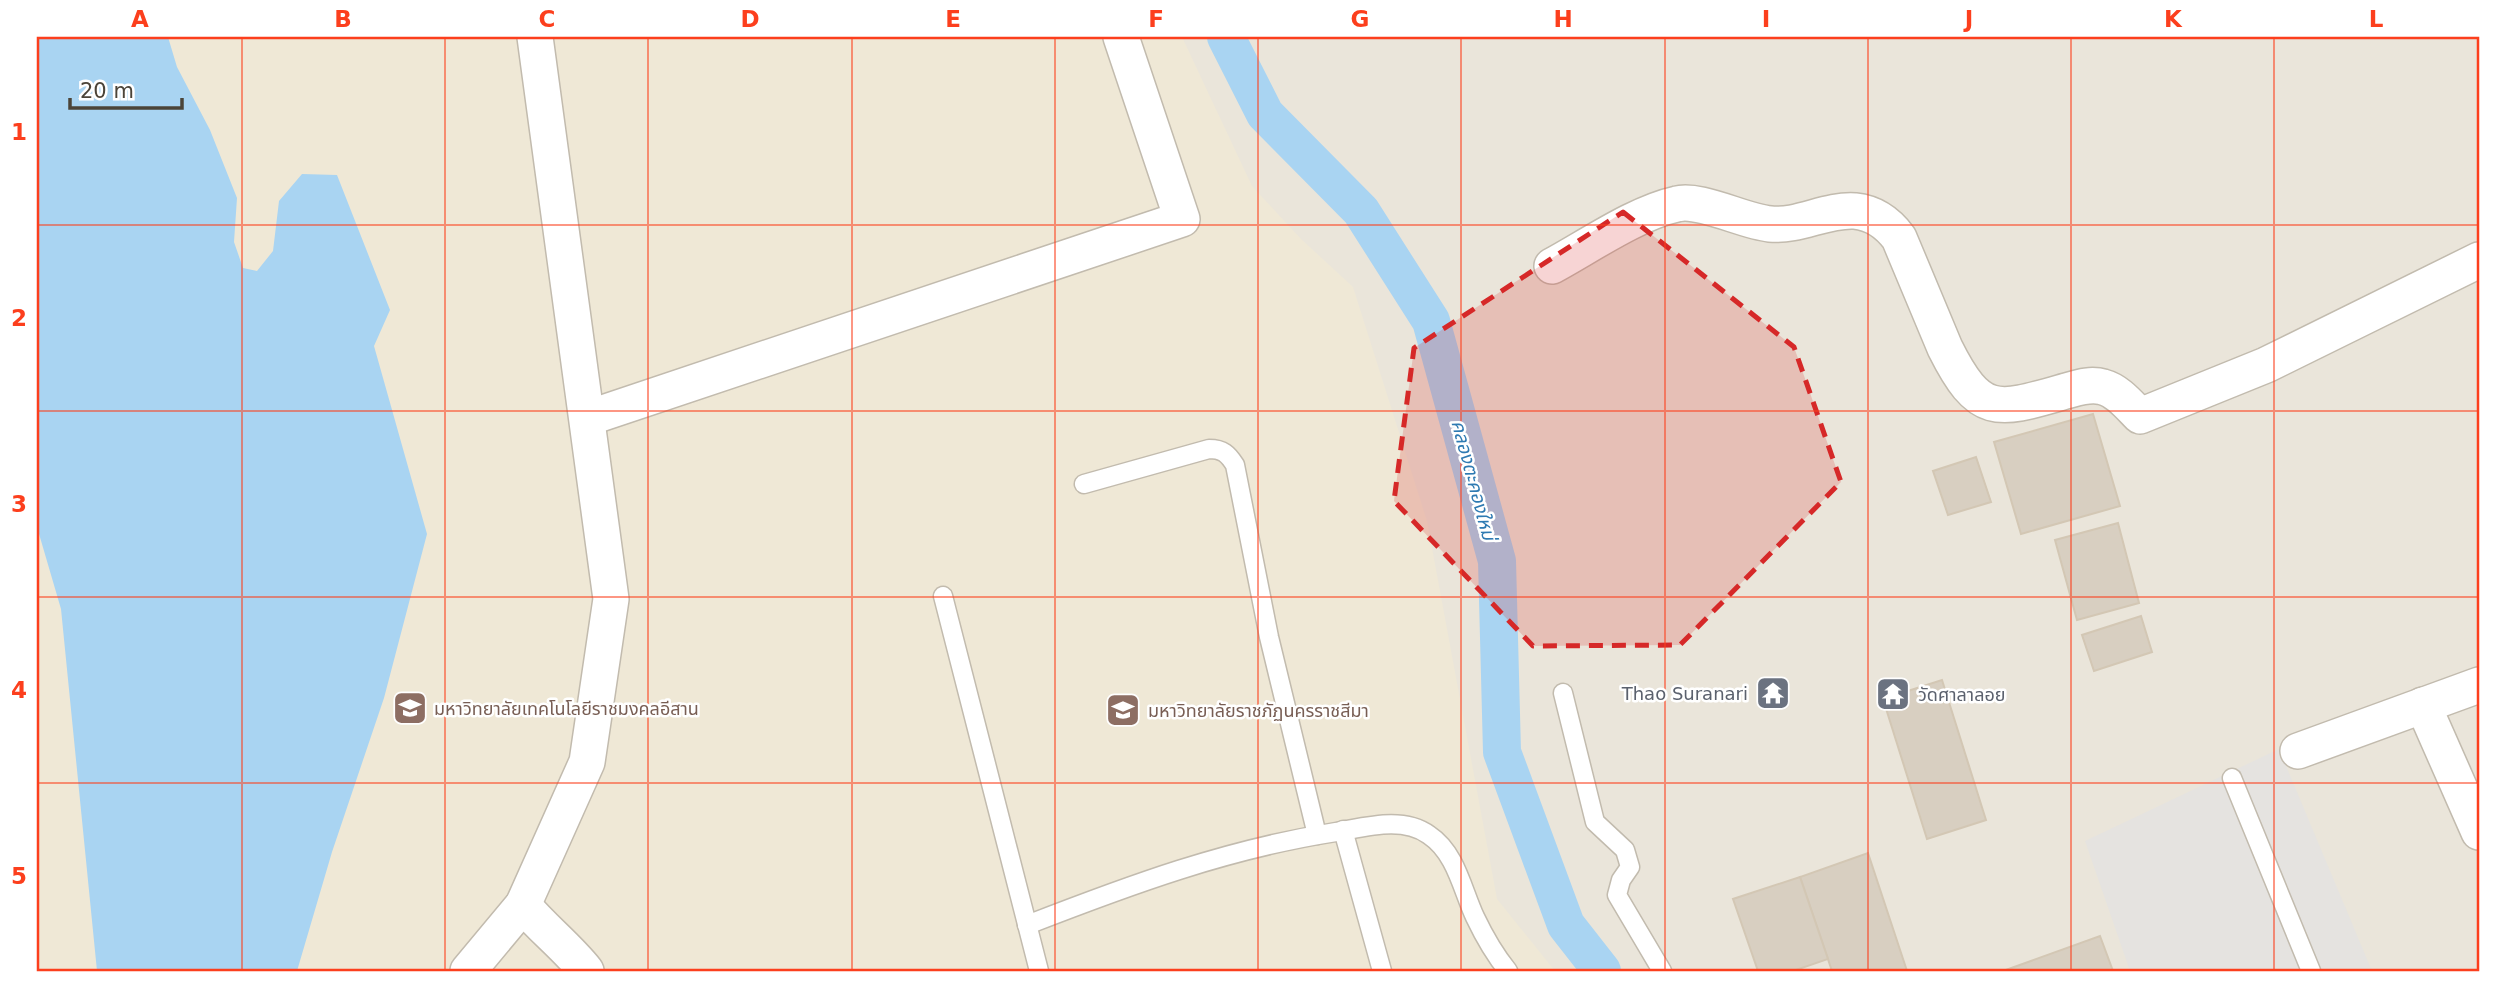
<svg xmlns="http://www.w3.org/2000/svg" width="2516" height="1008" viewBox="0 0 2516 1008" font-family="'DejaVu Sans','Noto Sans Thai',sans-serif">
	<rect width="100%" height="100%" fill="#f6f3ec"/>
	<rect fill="#eae5da" x="37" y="37" width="2442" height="934"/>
	<path fill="#efe8d6" d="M 37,37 L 1182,37 L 1252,186 L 1301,239 L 1353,287 L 1427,521 L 1497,899 L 1555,971 L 37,971 Z"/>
	<path fill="#e5e3e0" d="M 2279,749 L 2372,971 L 2130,971 L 2085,841 Z"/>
	<path fill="#a9d4f2" d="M 37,37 L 168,37 L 177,67 L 210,130 L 237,198 L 234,242 L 243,268 L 257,271 L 273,251 L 279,201 L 302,174 L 337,175 L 390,310 L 374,346 L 427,534 L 384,698 L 332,852 L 297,971 L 97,971 L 61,609 L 37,527 Z"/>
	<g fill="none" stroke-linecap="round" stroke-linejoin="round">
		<path stroke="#a9d4f2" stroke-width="38" d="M 1226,37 L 1265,114 L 1361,211 L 1431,321 L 1497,561 L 1502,752 L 1566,925 L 1602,971"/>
	</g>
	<g fill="#d8cfc1" stroke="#d3c7b4" stroke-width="2">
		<path d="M 2093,414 L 2120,506 L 2021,534 L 1994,442 Z"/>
		<path d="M 1976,457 L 1991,502 L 1948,515 L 1933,471 Z"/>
		<path d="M 2118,523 L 2139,603 L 2077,620 L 2055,540 Z"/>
		<path d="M 2141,616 L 2152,652 L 2094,671 L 2082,635 Z"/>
		<path d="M 1942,680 L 1986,820 L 1927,839 L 1883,699 Z"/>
		<path d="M 1868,853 L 1907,971 L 1832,971 L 1800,877 Z"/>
		<path d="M 1800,877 L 1828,959 L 1793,971 L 1758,971 L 1733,899 Z"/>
		<path d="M 2100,936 L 2113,971 L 2003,971 Z"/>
	</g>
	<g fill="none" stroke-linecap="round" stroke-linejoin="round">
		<g stroke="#c2bbae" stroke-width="21">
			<g id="service">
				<path d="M 1084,484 L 1209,449 C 1223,449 1228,454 1235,465 L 1269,637 L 1317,835"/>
				<path d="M 943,596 L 1039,971"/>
				<path d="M 1563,693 L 1595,822 L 1625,850 L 1630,867 L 1621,880 L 1617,895 L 1662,971"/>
				<path d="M 2232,778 L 2311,971"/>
				<path d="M 1343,830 L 1382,971"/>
				<path d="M 1027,925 C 1130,885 1227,849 1336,832 C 1366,827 1403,816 1429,835 C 1456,853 1462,889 1475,917 C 1484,936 1495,955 1508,971"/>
			</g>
		</g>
		<g stroke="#c2bbae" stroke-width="38">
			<g id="minor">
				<path d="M 1552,266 C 1589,246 1636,213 1677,204 C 1699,198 1743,221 1770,224 C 1799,227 1826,209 1855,211 C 1874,213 1888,223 1899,238 L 1945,348 C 1980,418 1997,411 2066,391 C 2077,388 2090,383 2103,387 C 2118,391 2129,405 2140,416 L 2266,365 L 2479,260"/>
				<path d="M 588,418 L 1182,219 L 1121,37"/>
				<path d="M 2423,705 L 2479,832"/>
				<path d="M 2298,751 L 2479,685"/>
				<path d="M 523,905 C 543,929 567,947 586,971"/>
				<path d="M 468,971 L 523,905 L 587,762 L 611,599 L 535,37"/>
			</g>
		</g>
		<use href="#service" stroke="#fff" stroke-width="18"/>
		<use href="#minor" stroke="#fff" stroke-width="35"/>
	</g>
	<path fill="#d62828" fill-opacity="0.2" stroke="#d62828" stroke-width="5" stroke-dasharray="14 9" stroke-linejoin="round" d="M 1623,212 L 1794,347 L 1841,482 L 1680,645 L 1533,646 L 1394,501 L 1414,348 Z"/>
	<path fill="none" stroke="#fc3f1d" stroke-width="2" stroke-opacity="0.55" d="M 242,37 L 242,971M 445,37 L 445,971M 648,37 L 648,971M 852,37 L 852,971M 1055,37 L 1055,971M 1258,37 L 1258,971M 1461,37 L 1461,971M 1665,37 L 1665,971M 1868,37 L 1868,971M 2071,37 L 2071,971M 2274,37 L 2274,971M 37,225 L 2479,225M 37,411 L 2479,411M 37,597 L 2479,597M 37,783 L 2479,783"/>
	<defs>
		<g id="temple-square" transform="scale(1.75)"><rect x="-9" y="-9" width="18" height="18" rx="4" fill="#6b7280" stroke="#fff"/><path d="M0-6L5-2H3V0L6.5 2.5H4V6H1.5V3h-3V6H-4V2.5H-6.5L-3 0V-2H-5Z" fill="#fff"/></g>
		<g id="university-square" transform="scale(1.75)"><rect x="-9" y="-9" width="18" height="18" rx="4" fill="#8d6e63" stroke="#fff"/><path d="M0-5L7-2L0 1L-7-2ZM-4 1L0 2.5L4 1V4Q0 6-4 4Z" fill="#fff"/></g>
	</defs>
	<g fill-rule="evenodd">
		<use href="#temple-square" x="1773" y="693"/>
		<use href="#temple-square" x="1893" y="694"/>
		<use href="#university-square" x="410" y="708"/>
		<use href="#university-square" x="1123" y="710"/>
	</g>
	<g text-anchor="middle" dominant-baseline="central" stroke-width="5" stroke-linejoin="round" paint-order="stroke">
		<g font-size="18" fill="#5b616d" stroke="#fff" text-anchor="end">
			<text x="1748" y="693">Thao Suranari</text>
			<text x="1918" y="694" text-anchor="start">วัดศาลาลอย</text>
		</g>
		<g font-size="18" fill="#785e54" stroke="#fff" text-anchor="start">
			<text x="434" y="708">มหาวิทยาลัยเทคโนโลยีราชมงคลอีสาน</text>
			<text x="1148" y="710">มหาวิทยาลัยราชภัฏนครราชสีมา</text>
		</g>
		<g font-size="19" font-style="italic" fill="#2e7ab2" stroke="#fff">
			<text transform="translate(1474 480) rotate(75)">คลองตะคองใหม่</text>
		</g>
	</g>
	<rect width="2516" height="1008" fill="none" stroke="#ffffff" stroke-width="77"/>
	<path d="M70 98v10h112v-10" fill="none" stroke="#4b4439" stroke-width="3.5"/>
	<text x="80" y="98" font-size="21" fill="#4b4439" stroke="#ffffff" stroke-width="5" paint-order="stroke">20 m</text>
	<rect x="38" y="38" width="2440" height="932" fill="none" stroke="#fc3f1d" stroke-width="2.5"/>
	<g font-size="23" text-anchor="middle" font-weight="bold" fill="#fc3f1d">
		<text x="140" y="27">A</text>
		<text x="343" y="27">B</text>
		<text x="547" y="27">C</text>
		<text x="750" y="27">D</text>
		<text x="953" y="27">E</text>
		<text x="1156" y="27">F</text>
		<text x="1360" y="27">G</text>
		<text x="1563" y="27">H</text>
		<text x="1766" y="27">I</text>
		<text x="1969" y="27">J</text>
		<text x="2173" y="27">K</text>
		<text x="2376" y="27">L</text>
		<text x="19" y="140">1</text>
		<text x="19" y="326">2</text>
		<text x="19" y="512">3</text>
		<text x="19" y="698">4</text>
		<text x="19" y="884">5</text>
	</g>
</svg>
